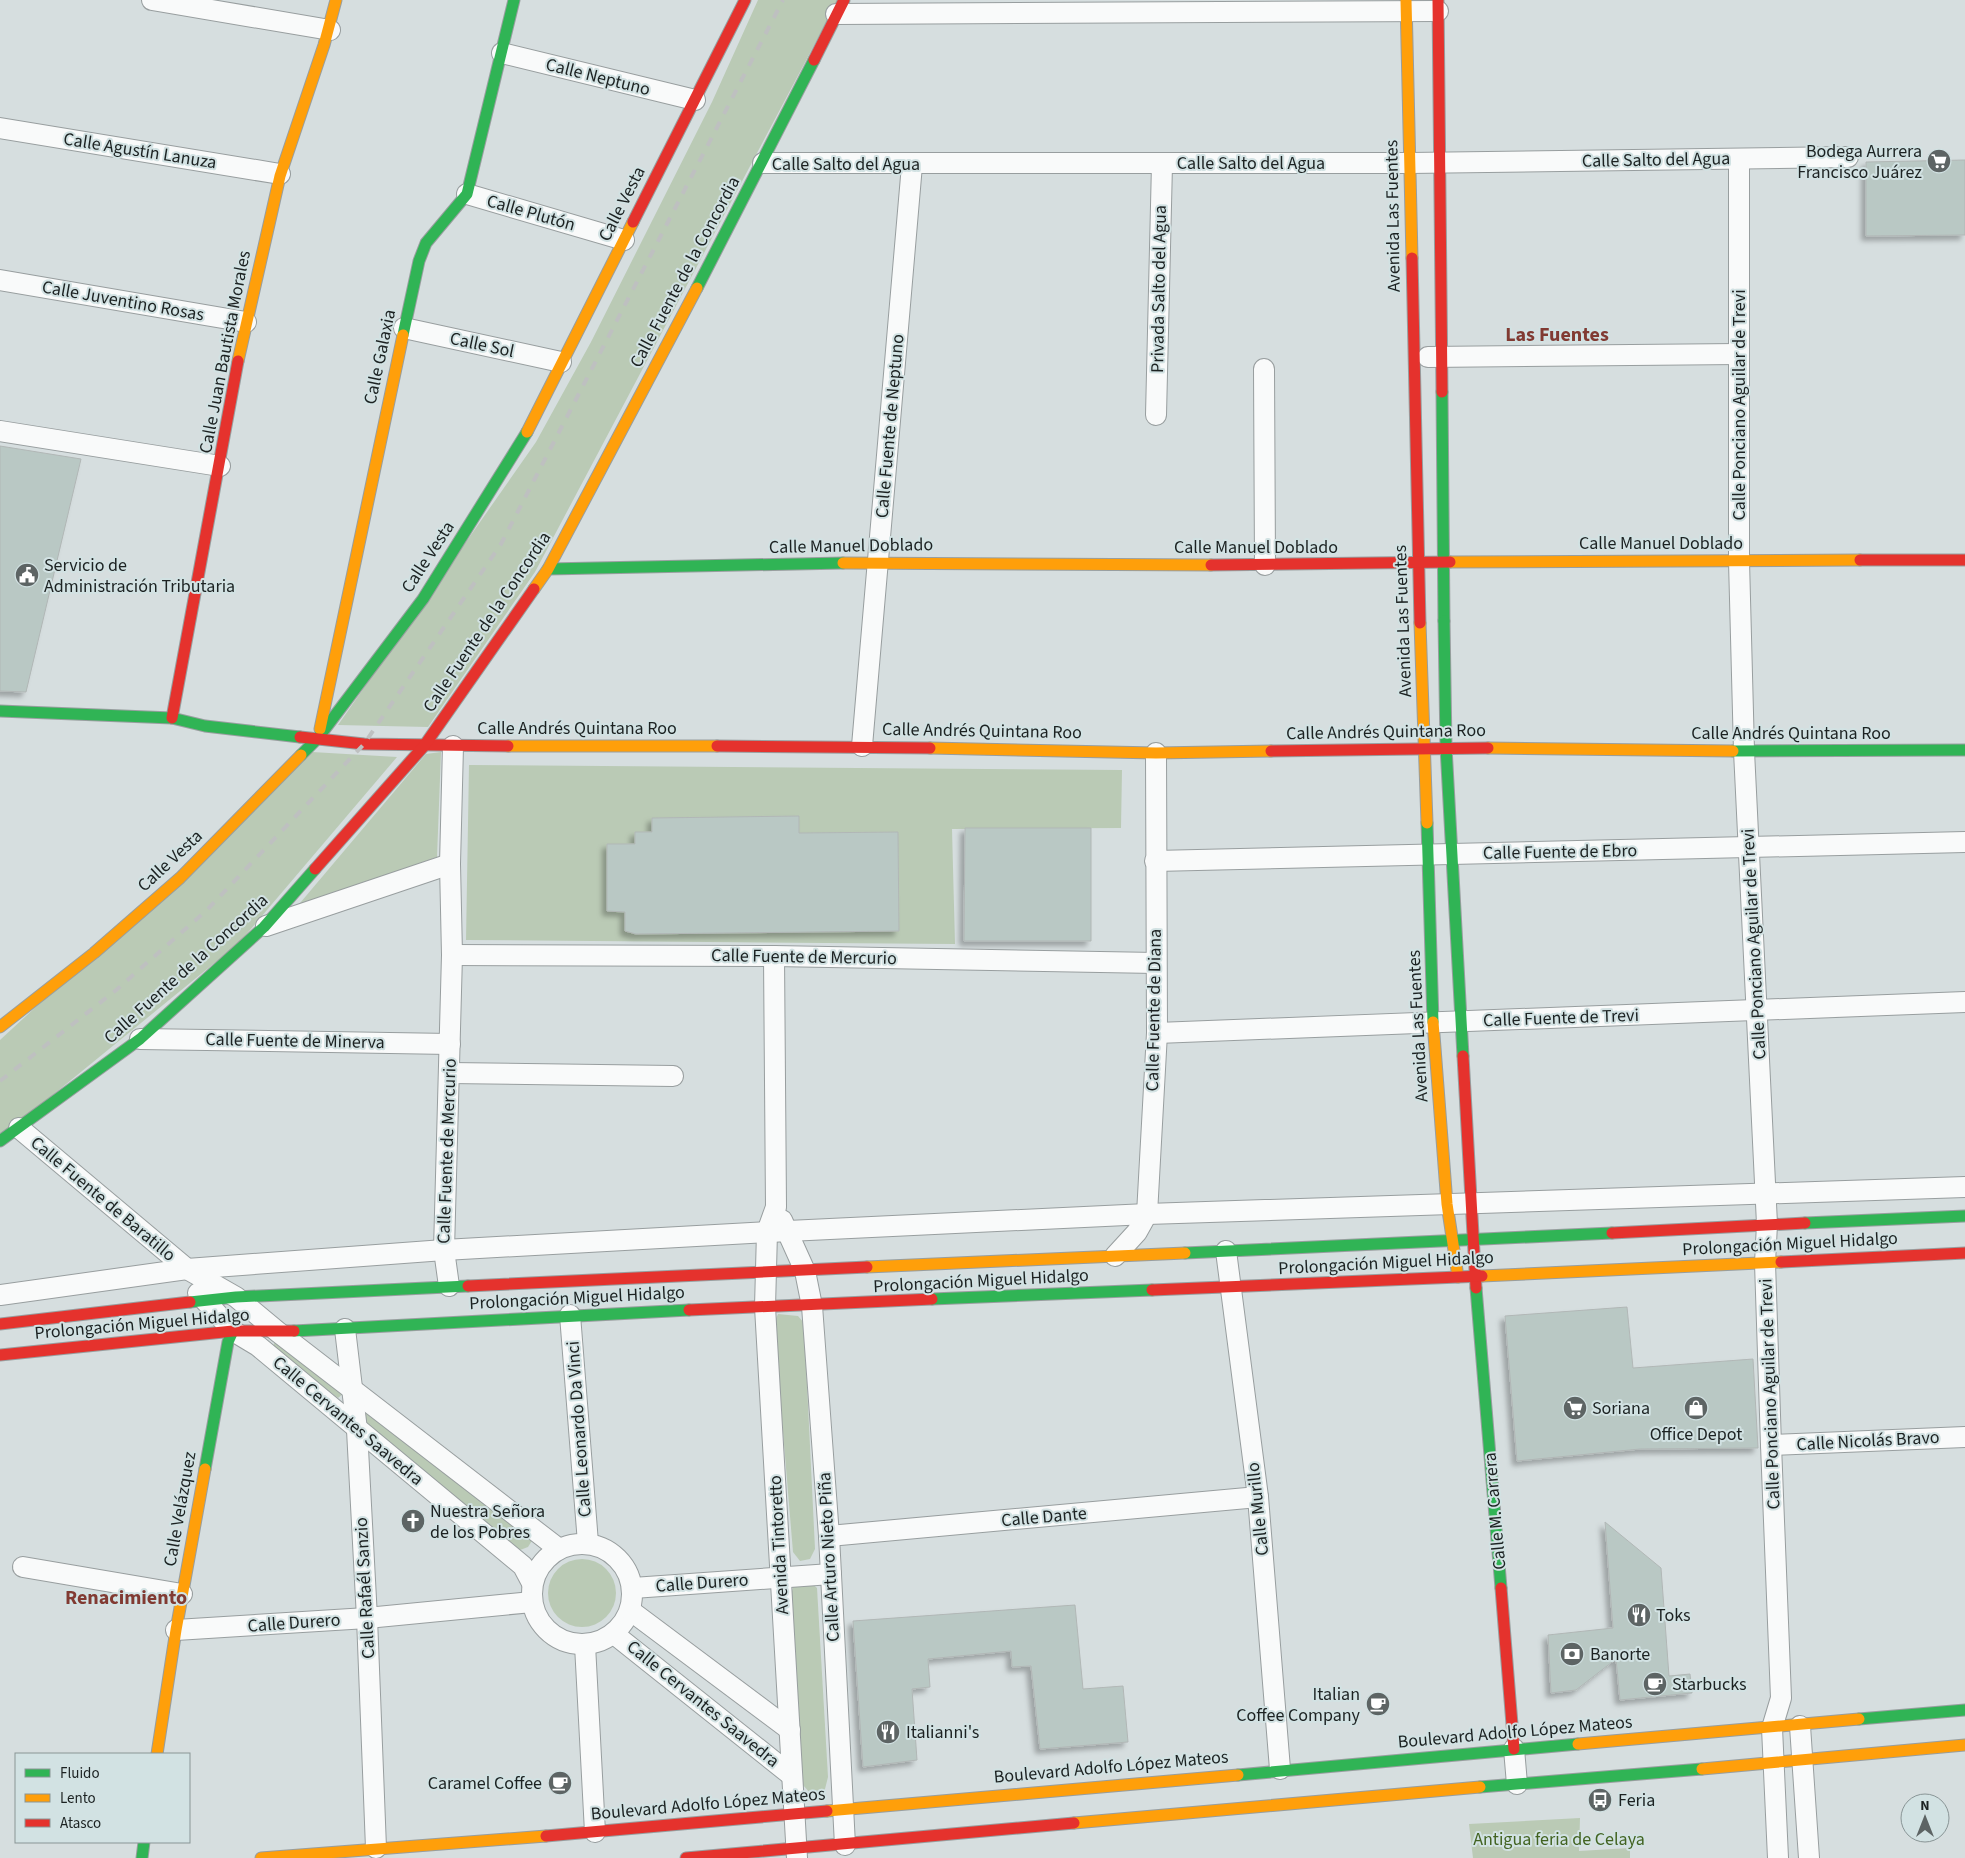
<svg xmlns="http://www.w3.org/2000/svg" width="1965" height="1858" viewBox="0 0 1965 1858" font-family="'Source Sans 3',sans-serif">
	<defs>
		<filter id="shadow"><feDropShadow dx="-4.5" dy="4.5" stdDeviation="2.5" flood-color="#0004"/></filter>
	</defs>
	<rect width="100%" height="100%" fill="#d6dedf"/>
	<g fill="#bacab5">
		<path d="M 758,0 L 838,0 L 535,572 L 428,727 L 338,725 L 536,442 L 591,342 L 712,102 Z"/>
		<path d="M 312,752 L 397,757 L 239,943 L 0,1138 L 0,1040 Z"/>
		<path d="M 441,752 L 437,857 L 295,909 L 426,754 Z"/>
		<path d="M 469,765 L 1122,770 L 1121,828 L 952,829 L 955,944 L 466,940 Z"/>
		<path d="M 778,1314 L 798,1316 L 804,1323 L 815,1549 L 810,1559 L 800,1561 L 793,1552 L 774,1323 Z"/>
		<path d="M 276,1338 L 345,1392 L 338,1398 L 273,1347 Z"/>
		<path d="M 365,1407 L 533,1539 L 528,1547 L 520,1550 L 364,1422 Z"/>
		<circle cx="582" cy="1593" r="34"/>
		<path d="M 795,1580 L 808,1580 L 817,1588 L 828,1777 L 824,1793 L 810,1793 L 803,1785 L 798,1770 L 791,1595 Z"/>
		<path d="M 1580,1818 L 1579,1851 L 1630,1848 L 1630,1858 L 1473,1858 L 1469,1824 Z"/>
	</g>
	<g fill="#b9c8c4" stroke="#b1b7b6" filter="url(#shadow)">
		<path d="M 1965,160 L 1965,235 L 1866,236 L 1866,162 Z"/>
		<path d="M 0,446 L 81,459 L 26,692 L 0,691 Z"/>
		<path d="M 799,816 L 799,833 L 898,832 L 899,931 L 636,934 L 625,931 L 625,912 L 607,911 L 607,844 L 635,844 L 635,832 L 652,832 L 652,818 Z"/>
		<path d="M 965,828 L 1091,828 L 1091,941 L 964,941 Z"/>
		<path d="M 1627,1307 L 1633,1368 L 1753,1359 L 1758,1448 L 1640,1449 L 1517,1461 L 1505,1316 Z"/>
		<path d="M 1605,1522 L 1661,1568 L 1669,1676 L 1690,1674 L 1692,1693 L 1620,1700 L 1616,1659 L 1576,1690 L 1551,1693 L 1548,1635 L 1613,1628 Z"/>
		<path d="M 1075,1605 L 1083,1689 L 1123,1686 L 1128,1742 L 1040,1749 L 1031,1666 L 1012,1667 L 1011,1651 L 928,1659 L 930,1687 L 912,1689 L 917,1760 L 863,1767 L 853,1621 Z"/>
	</g>
	<g fill="none" stroke-linecap="round" stroke-linejoin="round">
		<g stroke="#989e9f" stroke-width="22">
			<g id="street">
				<path d="M 152,0 L 330,30"/>
				<path d="M 836,14 L 1438,11"/>
				<path d="M 502,53 L 695,100"/>
				<path d="M 0,128 L 280,174"/>
				<path d="M 1739,159 L 1739,561 L 1744,751 L 1767,1224 L 1765,1263 L 1771,1445 L 1781,1698 L 1772,1728 L 1778,1858"/>
				<path d="M 763,163 L 1410,163 L 1848,157"/>
				<path d="M 467,194 L 624,240"/>
				<path d="M 0,280 L 246,322"/>
				<path d="M 404,328 L 561,362"/>
				<path d="M 1428,357 L 1739,354"/>
				<path d="M 1264,369 L 1265,565"/>
				<path d="M 1156,415 L 1162,164"/>
				<path d="M 0,431 L 220,466"/>
				<path d="M 862,746 L 912,165"/>
				<path d="M 1155,861 L 1965,842"/>
				<path d="M 266,926 L 450,864"/>
				<path d="M 452,955 L 774,956 L 1156,963"/>
				<path d="M 774,956 L 776,1207 L 767,1232 L 765,1307 L 797,1858"/>
				<path d="M 1157,1033 L 1965,1002"/>
				<path d="M 140,1039 L 450,1044"/>
				<path d="M 449,1073 L 673,1076"/>
				<path d="M 19,1128 L 187,1269 L 236,1297 L 278,1332 L 559,1549"/>
				<path d="M 782,1220 L 805,1271 L 812,1306 L 829,1536 L 845,1845"/>
				<path d="M 1226,1251 L 1258,1497 L 1280,1769"/>
				<path d="M 1115,1256 L 1137,1232 L 1147,1214 L 1157,1033 L 1156,753"/>
				<path d="M 449,1286 L 444,1250 L 452,955 L 450,864 L 453,746"/>
				<path d="M 198,1293 L 233,1331 L 258,1346 L 523,1566 L 532,1583"/>
				<path d="M 0,1295 L 187,1269 L 444,1250 L 788,1231 L 1147,1214 L 1965,1187"/>
				<path d="M 570,1315 L 588,1543"/>
				<path d="M 345,1329 L 357,1430 L 367,1618 L 376,1848"/>
				<path d="M 1771,1445 L 1965,1437"/>
				<path d="M 829,1536 L 1258,1497"/>
				<circle cx="582" cy="1594" r="50"/>
				<path d="M 23,1567 L 182,1594"/>
				<path d="M 633,1588 L 831,1574"/>
				<path d="M 631,1611 L 790,1730"/>
				<path d="M 176,1630 L 367,1618 L 532,1602"/>
				<path d="M 614,1634 L 791,1775"/>
				<path d="M 585,1645 L 595,1832"/>
				<path d="M 1800,1726 L 1809,1858"/>
				<path d="M 1514,1749 L 1517,1784"/>
			</g>
		</g>
		<g stroke="#989e9f" stroke-width="13">
			<g id="fast">
				<path d="M 697,288 L 814,60"/>
				<path d="M 403,335 L 419,261 L 426,243 L 467,194 L 514,0"/>
				<path d="M 1442,392 L 1444,621"/>
				<path d="M 548,569 L 843,563"/>
				<path d="M 1444,621 L 1446,747 L 1463,1056"/>
				<path d="M 0,711 L 172,718 L 205,726 L 300,737"/>
				<path d="M 1733,751 L 1965,750"/>
				<path d="M 301,755 L 318,738 L 423,599 L 527,432"/>
				<path d="M 1427,823 L 1433,1022"/>
				<path d="M 0,1141 L 140,1039 L 264,927 L 315,869"/>
				<path d="M 1805,1223 L 1965,1216"/>
				<path d="M 1185,1253 L 1612,1233"/>
				<path d="M 1476,1288 L 1501,1588"/>
				<path d="M 932,1299 L 1152,1290"/>
				<path d="M 190,1302 L 236,1297 L 468,1286"/>
				<path d="M 294,1331 L 689,1310"/>
				<path d="M 205,1469 L 228,1342 L 233,1331"/>
				<path d="M 1859,1719 L 1965,1710"/>
				<path d="M 1238,1775 L 1578,1744"/>
				<path d="M 1480,1787 L 1702,1769"/>
				<path d="M 142,1858 L 144,1842"/>
			</g>
		</g>
		<g stroke="#989e9f" stroke-width="13">
			<g id="slow">
				<path d="M 1406,0 L 1412,258"/>
				<path d="M 238,361 L 280,176 L 324,45 L 336,0"/>
				<path d="M 527,432 L 633,222"/>
				<path d="M 1450,562 L 1860,560"/>
				<path d="M 843,563 L 1211,565"/>
				<path d="M 534,589 L 548,569 L 697,288"/>
				<path d="M 1420,623 L 1427,823"/>
				<path d="M 320,729 L 403,335"/>
				<path d="M 508,746 L 717,746"/>
				<path d="M 930,748 L 1156,753 L 1271,751"/>
				<path d="M 1488,748 L 1733,751"/>
				<path d="M 1433,1022 L 1447,1204 L 1458,1277"/>
				<path d="M 0,1027 L 94,953 L 180,878 L 301,755"/>
				<path d="M 867,1267 L 1185,1253"/>
				<path d="M 1482,1276 L 1781,1262"/>
				<path d="M 1578,1744 L 1859,1719"/>
				<path d="M 157,1754 L 176,1630 L 205,1469"/>
				<path d="M 1702,1769 L 1965,1745"/>
				<path d="M 827,1811 L 1238,1775"/>
				<path d="M 1074,1823 L 1480,1787"/>
				<path d="M 261,1858 L 546,1836"/>
			</g>
		</g>
		<g stroke="#989e9f" stroke-width="13">
			<g id="jam">
				<path d="M 1438,0 L 1442,392"/>
				<path d="M 814,60 L 844,0"/>
				<path d="M 633,222 L 745,0"/>
				<path d="M 1412,258 L 1420,623"/>
				<path d="M 1860,560 L 1965,560"/>
				<path d="M 1211,565 L 1450,562"/>
				<path d="M 172,718 L 238,361"/>
				<path d="M 300,737 L 364,744 L 508,746"/>
				<path d="M 717,746 L 930,748"/>
				<path d="M 1271,751 L 1488,748"/>
				<path d="M 315,869 L 424,746 L 534,589"/>
				<path d="M 1463,1056 L 1476,1288"/>
				<path d="M 1612,1233 L 1805,1223"/>
				<path d="M 1781,1262 L 1965,1253"/>
				<path d="M 468,1286 L 867,1267"/>
				<path d="M 1152,1290 L 1482,1276"/>
				<path d="M 689,1310 L 932,1299"/>
				<path d="M 0,1324 L 190,1302"/>
				<path d="M 0,1355 L 233,1331 L 294,1331"/>
				<path d="M 1501,1588 L 1514,1749"/>
				<path d="M 546,1836 L 827,1811"/>
				<path d="M 686,1858 L 1074,1823"/>
			</g>
		</g>
		<use href="#street" stroke="#f9fafa" stroke-width="20"/>
		<use href="#fast" stroke="#30b455" stroke-width="11"/>
		<use href="#slow" stroke="#ff9f0a" stroke-width="11"/>
		<use href="#jam" stroke="#e5322d" stroke-width="11"/>
		<path stroke="#bec0c0" stroke-width="4" stroke-dasharray="9 9" stroke-linecap="butt" d="M 0,1081 L 115,991 L 207,910 L 364,744 L 501,544 L 783,0"/>
	</g>
	<defs>
		<g id="supermarket-disc" transform="scale(1.25)"><circle r="9.5" fill="#5d6464" stroke="#d2e2e3"/><path d="M-6-5.5h2.5l.6 2H6L4.5 2H-2.5L-4.4-4H-6ZM-1.5 3.2a1.3 1.3 0 1 0 .1 0ZM3 3.2a1.3 1.3 0 1 0 .1 0Z" fill="#fff"/></g>
		<g id="civic-disc" transform="scale(1.25)"><circle r="9.5" fill="#5d6464" stroke="#d2e2e3"/><path d="M-.6-6.5H3V-4.5H.6V-3L4-1V1h2V6H-6V1h2V-1L-.6-3ZM-1.2 2.5V6h2.4V2.5Z" fill="#fff"/></g>
		<g id="shop-disc" transform="scale(1.25)"><circle r="9.5" fill="#5d6464" stroke="#d2e2e3"/><path d="M-5-2.5h2.3a2.7 3.5 0 0 1 5.4 0H5L5.5 6h-11ZM-1.5-2.5h3a1.5 2.3 0 0 0-3 0Z" fill="#fff"/></g>
		<g id="church-disc" transform="scale(1.25)"><circle r="9.5" fill="#5d6464" stroke="#d2e2e3"/><path d="M-1.2-6h2.4v3.5h3.3v2.4h-3.3V6h-2.4V-.1h-3.3v-2.4h3.3Z" fill="#fff"/></g>
		<g id="restaurant-disc" transform="scale(1.25)"><circle r="9.5" fill="#5d6464" stroke="#d2e2e3"/><path d="M-5-6h1v4h1v-4h1v4h1v-4h1v5L-1.5 .5V6h-2V.5L-5-1ZM5-6V6H3V1.5H1.5Q1.5-4 5-6Z" fill="#fff"/></g>
		<g id="bank-disc" transform="scale(1.25)"><circle r="9.5" fill="#5d6464" stroke="#d2e2e3"/><path d="M-6-4H6V4H-6ZM0-2.3a2.3 2.3 0 1 0 0 4.6a2.3 2.3 0 1 0 0-4.6Z" fill="#fff"/></g>
		<g id="cafe-disc" transform="scale(1.25)"><circle r="9.5" fill="#5d6464" stroke="#d2e2e3"/><path d="M-5.5-4.5H6V0H3Q3 3.5 0 3.5H-2.5Q-5.5 3.5-5.5 0ZM3-3.2v2h1.7v-2ZM-6 4.5H4V6H-6Z" fill="#fff"/></g>
		<g id="bus-disc" transform="scale(1.25)"><circle r="9.5" fill="#5d6464" stroke="#d2e2e3"/><path d="M-5-6H5V4H4V6H2V4H-2V6H-4V4H-5ZM-3.5-4V0h7V-4ZM-3.5 1.2v1.5H-2V1.2ZM2 1.2v1.5H3.5V1.2Z" fill="#fff"/></g>
	</defs>
	<g fill-rule="evenodd">
		<use href="#supermarket-disc" x="1939" y="161"/>
		<use href="#civic-disc" x="27" y="575"/>
		<use href="#supermarket-disc" x="1575" y="1408"/>
		<use href="#shop-disc" x="1696" y="1408"/>
		<use href="#church-disc" x="413" y="1521"/>
		<use href="#restaurant-disc" x="1639" y="1615"/>
		<use href="#bank-disc" x="1572" y="1654"/>
		<use href="#cafe-disc" x="1655" y="1684"/>
		<use href="#cafe-disc" x="1378" y="1704"/>
		<use href="#restaurant-disc" x="888" y="1732"/>
		<use href="#cafe-disc" x="560" y="1783"/>
		<use href="#bus-disc" x="1600" y="1800"/>
	</g>
	<g text-anchor="middle" dominant-baseline="central" stroke-width="4" stroke-linejoin="round" paint-order="stroke">
		<g font-size="18" fill="#1c2222" stroke="#d2e2e3">
			<text transform="translate(598 77) rotate(14)">Calle Neptuno</text>
			<text transform="translate(140 151) rotate(9)">Calle Agustín Lanuza</text>
			<text transform="translate(1656 160) rotate(-1)">Calle Salto del Agua</text>
			<text x="1251" y="163">Calle Salto del Agua</text>
			<text x="846" y="164">Calle Salto del Agua</text>
			<text transform="translate(622 204) rotate(-63)">Calle Vesta</text>
			<text transform="translate(531 213) rotate(16)">Calle Plutón</text>
			<text transform="translate(1393 216) rotate(-91)">Avenida Las Fuentes</text>
			<text transform="translate(685 272) rotate(-62)">Calle Fuente de la Concordia</text>
			<text transform="translate(1159 289) rotate(-89)">Privada Salto del Agua</text>
			<text transform="translate(123 301) rotate(10)">Calle Juventino Rosas</text>
			<text transform="translate(482 345) rotate(12)">Calle Sol</text>
			<text transform="translate(225 352) rotate(-79)">Calle Juan Bautista Morales</text>
			<text transform="translate(380 357) rotate(-78)">Calle Galaxia</text>
			<text transform="translate(1739 405) rotate(-90)">Calle Ponciano Aguilar de Trevi</text>
			<text transform="translate(890 426) rotate(-85)">Calle Fuente de Neptuno</text>
			<text x="1661" y="543">Calle Manuel Doblado</text>
			<text transform="translate(851 546) rotate(-1)">Calle Manuel Doblado</text>
			<text x="1256" y="547">Calle Manuel Doblado</text>
			<text transform="translate(428 557) rotate(-57)">Calle Vesta</text>
			<text transform="translate(1403 621) rotate(-92)">Avenida Las Fuentes</text>
			<text transform="translate(487 622) rotate(-56)">Calle Fuente de la Concordia</text>
			<text x="577" y="728">Calle Andrés Quintana Roo</text>
			<text transform="translate(982 731) rotate(1)">Calle Andrés Quintana Roo</text>
			<text transform="translate(1386 732) rotate(-1)">Calle Andrés Quintana Roo</text>
			<text x="1791" y="733">Calle Andrés Quintana Roo</text>
			<text transform="translate(1560 852) rotate(-1)">Calle Fuente de Ebro</text>
			<text transform="translate(170 861) rotate(-43)">Calle Vesta</text>
			<text transform="translate(1754 944) rotate(-93)">Calle Ponciano Aguilar de Trevi</text>
			<text transform="translate(804 957) rotate(1)">Calle Fuente de Mercurio</text>
			<text transform="translate(186 969) rotate(-42)">Calle Fuente de la Concordia</text>
			<text transform="translate(1154 1010) rotate(-89)">Calle Fuente de Diana</text>
			<text transform="translate(1561 1018) rotate(-2)">Calle Fuente de Trevi</text>
			<text transform="translate(1418 1026) rotate(-93)">Avenida Las Fuentes</text>
			<text transform="translate(295 1041) rotate(1)">Calle Fuente de Minerva</text>
			<text transform="translate(447 1151) rotate(-88)">Calle Fuente de Mercurio</text>
			<text transform="translate(103 1199) rotate(40)">Calle Fuente de Baratillo</text>
			<text transform="translate(1790 1244) rotate(-3)">Prolongación Miguel Hidalgo</text>
			<text transform="translate(1386 1263) rotate(-3)">Prolongación Miguel Hidalgo</text>
			<text transform="translate(981 1281) rotate(-3)">Prolongación Miguel Hidalgo</text>
			<text transform="translate(577 1298) rotate(-3)">Prolongación Miguel Hidalgo</text>
			<text transform="translate(142 1324) rotate(-5)">Prolongación Miguel Hidalgo</text>
			<text transform="translate(1770 1394) rotate(-92)">Calle Ponciano Aguilar de Trevi</text>
			<text transform="translate(348 1421) rotate(40)">Calle Cervantes Saavedra</text>
			<text transform="translate(579 1429) rotate(-94)">Calle Leonardo Da Vinci</text>
			<text transform="translate(1868 1441) rotate(-3)">Calle Nicolás Bravo</text>
			<text transform="translate(180 1509) rotate(-80)">Calle Velázquez</text>
			<text transform="translate(1258 1509) rotate(-96)">Calle Murillo</text>
			<text transform="translate(1495 1511) rotate(-95)">Calle M. Carrera</text>
			<text transform="translate(1044 1517) rotate(-5)">Calle Dante</text>
			<text transform="translate(779 1545) rotate(-93)">Avenida Tintoretto</text>
			<text transform="translate(829 1557) rotate(-93)">Calle Arturo Nieto Piña</text>
			<text transform="translate(702 1583) rotate(-4)">Calle Durero</text>
			<text transform="translate(365 1588) rotate(-93)">Calle Rafaél Sanzio</text>
			<text transform="translate(294 1623) rotate(-4)">Calle Durero</text>
			<text transform="translate(703 1704) rotate(39)">Calle Cervantes Saavedra</text>
			<text transform="translate(1515 1732) rotate(-5)">Boulevard Adolfo López Mateos</text>
			<text transform="translate(1111 1767) rotate(-5)">Boulevard Adolfo López Mateos</text>
			<text transform="translate(708 1804) rotate(-5)">Boulevard Adolfo López Mateos</text>
		</g>
		<g font-size="18" fill="#1c2222" stroke="#d2e2e3" text-anchor="start">
			<text x="1922" y="151" text-anchor="end">Bodega Aurrera<tspan x="1922" dy="21">Francisco Juárez</tspan></text>
			<text x="44" y="565">Servicio de<tspan x="44" dy="21">Administración Tributaria</tspan></text>
			<text x="1592" y="1408">Soriana</text>
			<text x="1696" y="1434" text-anchor="middle">Office Depot</text>
			<text x="430" y="1511">Nuestra Señora<tspan x="430" dy="21">de los Pobres</tspan></text>
			<text x="1656" y="1615">Toks</text>
			<text x="1590" y="1654">Banorte</text>
			<text x="1672" y="1684">Starbucks</text>
			<text x="1360" y="1694" text-anchor="end">Italian<tspan x="1360" dy="21">Coffee Company</tspan></text>
			<text x="906" y="1732">Italianni's</text>
			<text x="542" y="1783" text-anchor="end">Caramel Coffee</text>
			<text x="1618" y="1800">Feria</text>
		</g>
		<g font-size="18" fill="#426321" stroke="#d2e2e3">
			<text x="1559" y="1839">Antigua feria de Celaya</text>
		</g>
		<g font-size="20" font-weight="bold" fill="#813a32" stroke="#d2e2e3">
			<text x="1557" y="335">Las Fuentes</text>
			<text x="126" y="1598">Renacimiento</text>
		</g>
	</g>
	<rect x="15" y="1753" width="175" height="90" fill="#d2e2e3" stroke="#899596"/>
	<rect x="25" y="1769" width="25" height="8" fill="#30b455" stroke="#899596"/>
	<text x="60" y="1778" font-size="15" fill="#1c2222">Fluido</text>
	<rect x="25" y="1794" width="25" height="8" fill="#ff9f0a" stroke="#899596"/>
	<text x="60" y="1803" font-size="15" fill="#1c2222">Lento</text>
	<rect x="25" y="1819" width="25" height="8" fill="#e5322d" stroke="#899596"/>
	<text x="60" y="1828" font-size="15" fill="#1c2222">Atasco</text>
	<g transform="translate(1925 1818)"><circle r="24" fill="#d2e2e3" stroke="#899596"/>
	<path d="M0-4L9 19L0 12L-9 19Z" fill="#5d6464"/>
	<text y="-8" font-size="14" font-weight="bold" text-anchor="middle" fill="#1c2222">N</text>
	</g>
</svg>
